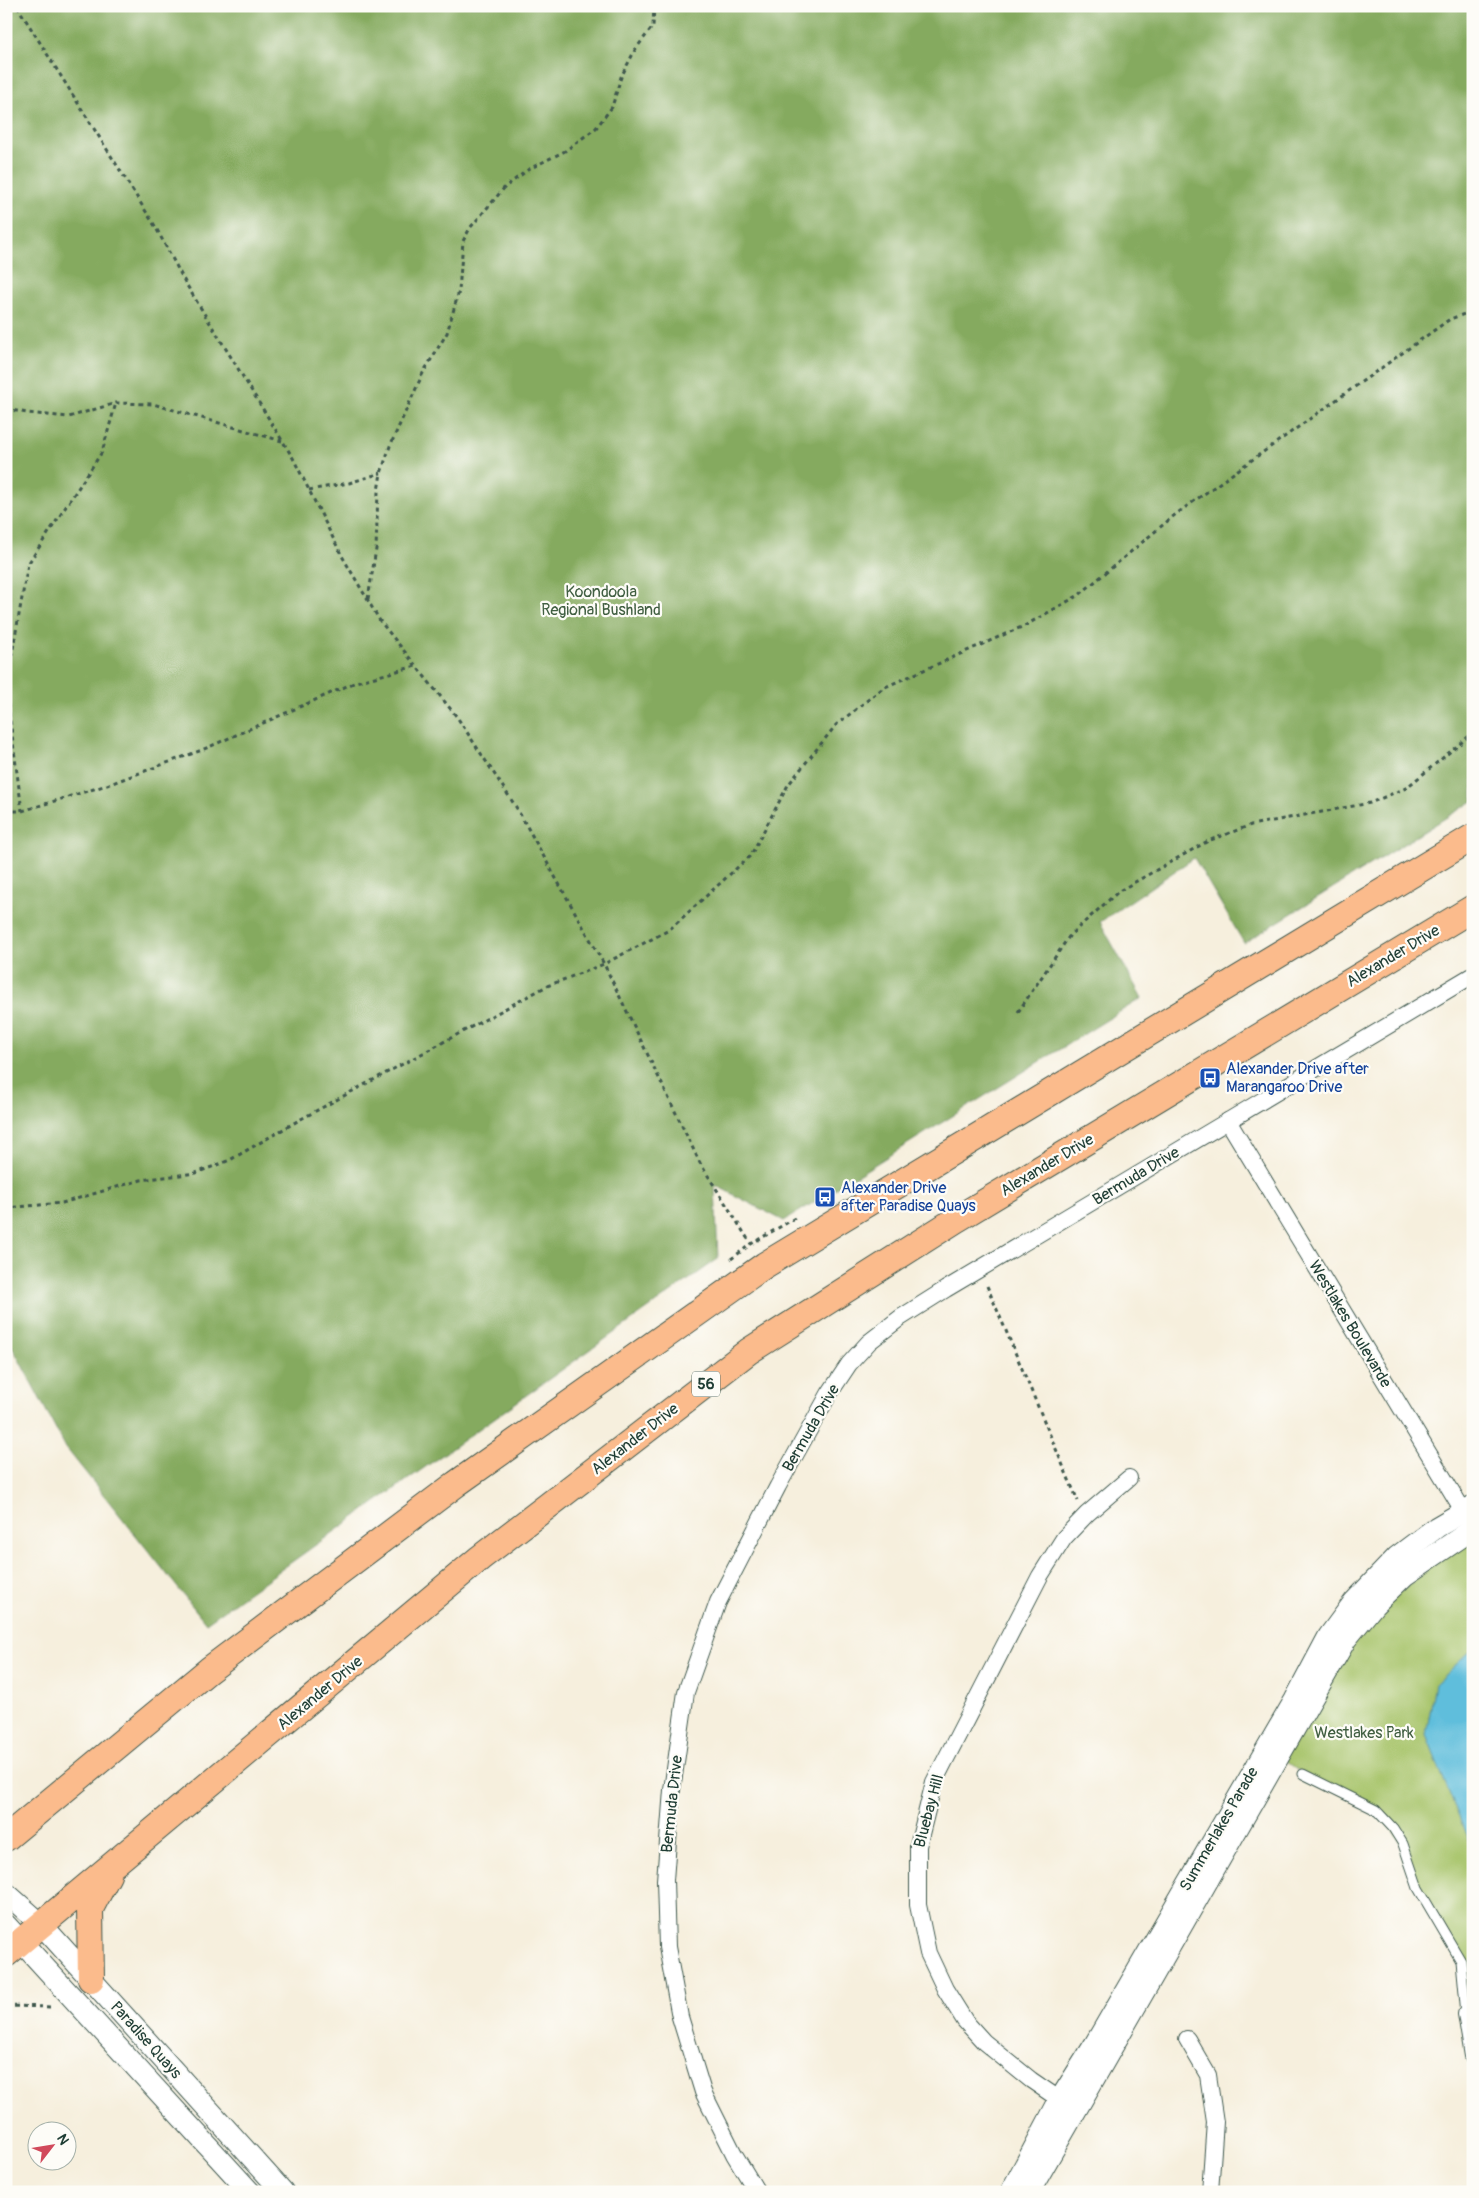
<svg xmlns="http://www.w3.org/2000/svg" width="1479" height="2198" viewBox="0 0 1479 2198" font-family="Pangolin,sans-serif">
	<rect width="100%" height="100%" fill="#fdfcf7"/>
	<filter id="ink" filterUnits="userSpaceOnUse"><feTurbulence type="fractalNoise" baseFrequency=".02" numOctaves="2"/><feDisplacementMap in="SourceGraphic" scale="10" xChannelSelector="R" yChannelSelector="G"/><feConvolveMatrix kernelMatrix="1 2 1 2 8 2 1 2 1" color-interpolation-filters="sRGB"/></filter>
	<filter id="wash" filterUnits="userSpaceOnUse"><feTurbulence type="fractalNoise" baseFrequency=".0096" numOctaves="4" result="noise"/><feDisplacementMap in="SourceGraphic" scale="20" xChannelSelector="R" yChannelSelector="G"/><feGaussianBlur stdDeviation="1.12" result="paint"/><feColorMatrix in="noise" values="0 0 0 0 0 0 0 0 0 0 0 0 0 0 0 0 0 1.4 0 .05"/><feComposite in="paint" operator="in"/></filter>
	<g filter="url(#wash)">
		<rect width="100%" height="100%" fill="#f6efdd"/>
		<path fill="#a7c46b" stroke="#638050" d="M 1473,1529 L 1473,1649 L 1435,1684 L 1426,1735 L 1473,1852 L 1473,2008 L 1466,2014 L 1461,1961 L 1418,1888 L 1403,1844 L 1376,1810 L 1303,1774 L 1280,1756 L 1346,1639 Z"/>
		<path fill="#85aa5f" stroke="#52744a" d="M 6,6 L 1473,6 L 1473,801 L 1244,943 L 1194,858 L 1100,922 L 1142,998 L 784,1221 L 715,1185 L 718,1259 L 206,1623 L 66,1448 L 6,1335 Z"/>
		<path fill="#5ebedc" stroke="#3e7e88" d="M 1473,1649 L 1473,1852 L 1426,1735 L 1435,1684 Z"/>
	</g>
	<g filter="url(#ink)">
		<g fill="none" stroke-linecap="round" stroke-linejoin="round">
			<g stroke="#3f584d" stroke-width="11">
				<path id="service" d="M 1303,1774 L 1376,1810 L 1393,1828 L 1403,1844 L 1418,1888 L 1461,1961 L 1466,2014"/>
			</g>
			<g stroke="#3f584d" stroke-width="18">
				<g id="minor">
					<path d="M 1228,1121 L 1470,1522"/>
					<path d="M 1466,2014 L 1473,2056"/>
					<path d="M 1187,2039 L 1208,2075 L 1215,2122 L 1210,2192"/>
					<path d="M 1069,2106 L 1031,2080 L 984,2042 L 965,2021 L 945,1989 L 928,1953 L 918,1905 L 918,1846 L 934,1782 L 1040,1576 L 1064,1538 L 1087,1514 L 1129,1478"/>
					<path d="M 757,2192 L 734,2154 L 703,2092 L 680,2017 L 667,1947 L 665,1880 L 672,1790 L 686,1692 L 718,1602 L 778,1486 L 829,1394 L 849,1364 L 869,1342 L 900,1318 L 946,1289 L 1473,975"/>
				</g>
			</g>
			<g stroke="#3f584d" stroke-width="23">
				<g id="tertiary">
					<path d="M 6,1893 L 41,1924 L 283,2192"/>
					<path d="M 6,1925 L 250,2192"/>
					<path d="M 1011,2192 L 1059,2101 L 1095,2044 L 1295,1700 L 1329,1636 L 1354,1602 L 1397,1557 L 1437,1527 L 1473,1506"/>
					<path d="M 1029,2192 L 1346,1639 L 1374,1605 L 1405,1575 L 1473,1529"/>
				</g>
			</g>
			<g stroke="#3f584d" stroke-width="28">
				<g id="primary">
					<path d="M 6,1838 L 209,1670 L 456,1484 L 765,1265 L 1473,837"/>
					<path d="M 6,1954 L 480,1558 L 749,1351 L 957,1219 L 1473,908"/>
					<path d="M 91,1979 L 90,1909 L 108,1875"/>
				</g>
			</g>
			<g stroke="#3f584d" stroke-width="3" stroke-dasharray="4 4" stroke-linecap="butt">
				<path d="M 17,6 L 155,226 L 186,284 L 293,458 L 342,556 L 380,621 L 457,717 L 516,807 L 604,964 L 700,1163 L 751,1244"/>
				<path d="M 6,409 L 27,413 L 69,417 L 116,403 L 153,404 L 282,441"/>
				<path d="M 309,490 L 349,483 L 381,473"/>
				<path d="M 368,599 L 376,549 L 378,491 L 381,473 L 390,446 L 423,373 L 447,333 L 459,291 L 463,241 L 470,228 L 505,187 L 529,169 L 565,151 L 596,128 L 612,107 L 621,77 L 635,50 L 653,26 L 654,6"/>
				<path d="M 6,688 L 28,564 L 102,452 L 116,403"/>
				<path d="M 6,689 L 22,811"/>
				<path d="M 6,811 L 22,811 L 107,785 L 202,750 L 356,682 L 416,666"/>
				<path d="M 1018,1012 L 1070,935 L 1119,891 L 1208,841 L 1251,825 L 1370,803 L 1406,788 L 1473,733"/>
				<path d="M 6,1208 L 62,1203 L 141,1180 L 196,1173 L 230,1160 L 301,1119 L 547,986 L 604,964 L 669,930 L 751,855 L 788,785 L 836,725 L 883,688 L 1026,625 L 1079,595 L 1176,514 L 1450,319 L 1473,311"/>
				<path d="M 731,1259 L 751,1244 L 795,1218"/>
				<path d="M 987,1286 L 1078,1501"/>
				<path d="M 6,2006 L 53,2007"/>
			</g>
			<use href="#service" stroke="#fff" stroke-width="9"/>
			<use href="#minor" stroke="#fff" stroke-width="16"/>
			<use href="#tertiary" stroke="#fff" stroke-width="21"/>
			<use href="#primary" stroke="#fbbb8c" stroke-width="26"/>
		</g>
	</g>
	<defs>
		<g id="bus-square" transform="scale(1.125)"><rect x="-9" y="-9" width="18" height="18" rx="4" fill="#1a4fb4" stroke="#fdfcf7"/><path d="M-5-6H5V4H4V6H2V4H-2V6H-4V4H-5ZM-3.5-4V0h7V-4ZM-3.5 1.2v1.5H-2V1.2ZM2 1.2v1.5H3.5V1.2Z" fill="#fff"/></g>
	</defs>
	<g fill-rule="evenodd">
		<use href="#bus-square" x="1210" y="1078"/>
		<use href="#bus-square" x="825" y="1197"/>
	</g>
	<g text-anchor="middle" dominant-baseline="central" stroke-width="4.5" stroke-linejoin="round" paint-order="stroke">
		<rect fill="#fdfcf7" stroke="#62766e" stroke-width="1" x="692" y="1371.5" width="28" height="25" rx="4"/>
		<g font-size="15" font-weight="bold" fill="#1f3d34">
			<text x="706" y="1384">56</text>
		</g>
		<g font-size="16" fill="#415f42" stroke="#fdfcf7">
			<text x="601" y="592">Koondoola<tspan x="601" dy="18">Regional Bushland</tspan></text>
			<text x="1364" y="1733">Westlakes Park</text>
		</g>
		<g font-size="16" fill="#1f3d34" stroke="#fdfcf7">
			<text transform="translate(1393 956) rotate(-31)">Alexander Drive</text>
			<text transform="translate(1047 1165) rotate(-31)">Alexander Drive</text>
			<text transform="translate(1136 1176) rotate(-31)">Bermuda Drive</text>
			<text transform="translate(1350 1324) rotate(59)">Westlakes Boulevarde</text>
			<text transform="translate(811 1428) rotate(-60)">Bermuda Drive</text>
			<text transform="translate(635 1439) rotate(-38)">Alexander Drive</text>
			<text transform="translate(320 1693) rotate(-40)">Alexander Drive</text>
			<text transform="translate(672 1804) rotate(-84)">Bermuda Drive</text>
			<text transform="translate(929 1811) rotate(-75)">Bluebay Hill</text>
			<text transform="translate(1219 1829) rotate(-60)">Summerlakes Parade</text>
			<text transform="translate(146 2040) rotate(48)">Paradise Quays</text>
		</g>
		<g font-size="16" fill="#164399" stroke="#fdfcf7" text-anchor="start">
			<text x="1226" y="1069">Alexander Drive after<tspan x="1226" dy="18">Marangaroo Drive</tspan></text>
			<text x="841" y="1188">Alexander Drive<tspan x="841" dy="18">after Paradise Quays</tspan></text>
		</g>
	</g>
	<rect width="1479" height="2198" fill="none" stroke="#fdfcf7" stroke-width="25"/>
	<g transform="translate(52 2146) rotate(59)"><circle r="24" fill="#fdfcf7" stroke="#a4b0a9"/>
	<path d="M0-4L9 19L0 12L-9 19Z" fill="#d1495b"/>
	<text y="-8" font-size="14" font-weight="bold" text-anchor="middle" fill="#1f3d34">N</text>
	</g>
</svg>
